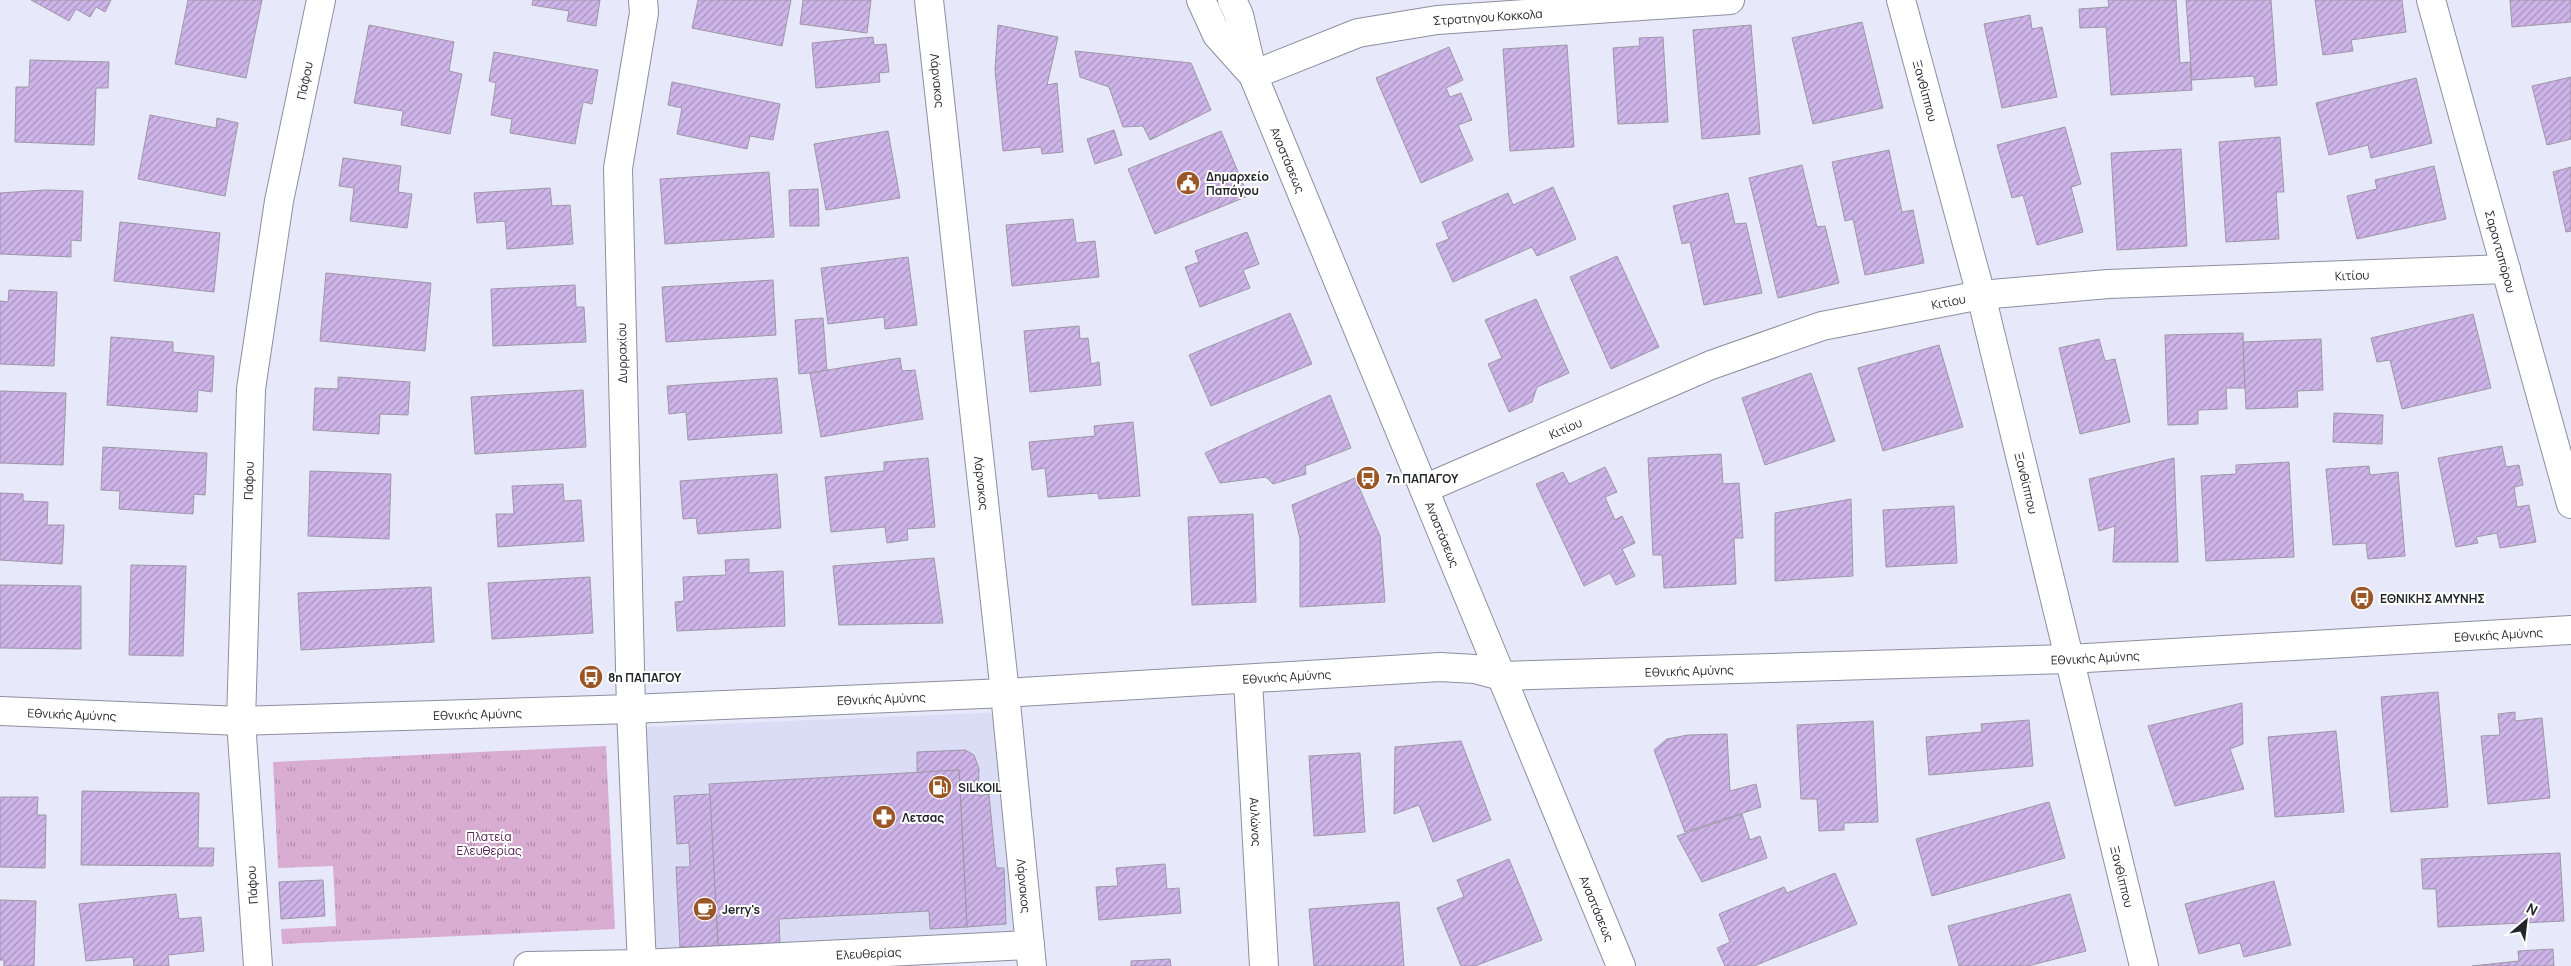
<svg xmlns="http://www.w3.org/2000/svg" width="2571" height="966" viewBox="0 0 2571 966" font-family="Manrope,sans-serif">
	<defs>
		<pattern id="grass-tufts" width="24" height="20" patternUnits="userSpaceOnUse" patternTransform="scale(1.25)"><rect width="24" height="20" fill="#d9add1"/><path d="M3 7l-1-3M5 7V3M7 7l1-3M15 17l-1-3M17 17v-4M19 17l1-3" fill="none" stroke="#b08daa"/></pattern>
		<pattern id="building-hatch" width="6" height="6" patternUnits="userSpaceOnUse" patternTransform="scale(1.25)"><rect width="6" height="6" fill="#ceb5e9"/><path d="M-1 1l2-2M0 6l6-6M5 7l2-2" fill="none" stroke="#a793bd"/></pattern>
	</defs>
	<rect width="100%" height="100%" fill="#e7e9fa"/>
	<path fill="#daddf5" d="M 1003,712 L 1014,937 L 652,952 L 641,727 Z"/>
	<path fill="url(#grass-tufts)" d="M 606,746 L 615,929 L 282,944 L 281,929 L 336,926 L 333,866 L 278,868 L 273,762 Z"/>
	<g fill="url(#building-hatch)" stroke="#9e97a6">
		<path d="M 31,0 L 111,0 L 105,12 L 96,7 L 90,17 L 76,9 L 69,21 Z"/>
		<path d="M 188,0 L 262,0 L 246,78 L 175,64 Z"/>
		<path d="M 533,0 L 600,0 L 596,26 L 567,21 L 569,11 L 532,5 Z"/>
		<path d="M 698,0 L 791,0 L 782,46 L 692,28 Z"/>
		<path d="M 803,0 L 871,0 L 867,33 L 800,24 Z"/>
		<path d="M 2108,0 L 2176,0 L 2180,63 L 2190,62 L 2192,90 L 2111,95 L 2106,27 L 2080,28 L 2079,9 L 2109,7 Z"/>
		<path d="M 2186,0 L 2271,0 L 2277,85 L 2255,87 L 2254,76 L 2192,80 Z"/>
		<path d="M 2315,0 L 2402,0 L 2406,32 L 2351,40 L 2353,51 L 2323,55 Z"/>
		<path d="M 2510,0 L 2571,0 L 2571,22 L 2512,27 Z"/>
		<path d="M 2030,15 L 2032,29 L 2042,27 L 2057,97 L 2002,108 L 1984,24 Z"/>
		<path d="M 1862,22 L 1883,108 L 1813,124 L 1792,38 Z"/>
		<path d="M 369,25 L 454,42 L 449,71 L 462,74 L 450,134 L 401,125 L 403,111 L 354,103 Z"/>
		<path d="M 998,25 L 1058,37 L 1047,85 L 1057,83 L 1063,152 L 1042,154 L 1041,147 L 1003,151 L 995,70 Z"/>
		<path d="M 1751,25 L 1760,134 L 1702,139 L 1693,30 Z"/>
		<path d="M 873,37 L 874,45 L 886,44 L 889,72 L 879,73 L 880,82 L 816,88 L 812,43 Z"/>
		<path d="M 1663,37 L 1668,122 L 1618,124 L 1613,48 L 1640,46 L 1639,38 Z"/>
		<path d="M 1567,45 L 1574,147 L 1510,151 L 1503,49 Z"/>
		<path d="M 1449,47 L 1463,80 L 1446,88 L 1450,97 L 1461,93 L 1472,120 L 1458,125 L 1473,160 L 1421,183 L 1376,78 Z"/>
		<path d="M 1075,51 L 1191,63 L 1211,110 L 1150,140 L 1143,126 L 1123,127 L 1109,87 L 1080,77 Z"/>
		<path d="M 494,52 L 598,70 L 592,104 L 583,102 L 575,144 L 510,133 L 512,119 L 491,115 L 496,83 L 489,81 Z"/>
		<path d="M 30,60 L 109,62 L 108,88 L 96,88 L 94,145 L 15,142 L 16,87 L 29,87 Z"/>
		<path d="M 2571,77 L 2571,139 L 2547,145 L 2532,86 Z"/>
		<path d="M 2416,78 L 2432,143 L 2371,158 L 2368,145 L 2329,155 L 2316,103 Z"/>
		<path d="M 672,82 L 780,104 L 773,140 L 750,136 L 747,149 L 677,134 L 682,108 L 668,105 Z"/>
		<path d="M 150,115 L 216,128 L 217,118 L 238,123 L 225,196 L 138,179 Z"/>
		<path d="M 2065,127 L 2081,184 L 2071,187 L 2083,232 L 2037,245 L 2023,195 L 2012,198 L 1997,145 Z"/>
		<path d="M 1114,130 L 1122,155 L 1095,164 L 1087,139 Z"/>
		<path d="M 888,131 L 900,198 L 826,210 L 814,144 Z"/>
		<path d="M 1221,131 L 1248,196 L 1155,234 L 1128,169 Z"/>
		<path d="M 2280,137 L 2284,192 L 2276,192 L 2279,239 L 2226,242 L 2219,142 Z"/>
		<path d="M 2181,149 L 2187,246 L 2117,250 L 2111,153 Z"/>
		<path d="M 1889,150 L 1902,212 L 1913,210 L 1924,263 L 1865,275 L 1853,219 L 1845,221 L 1832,162 Z"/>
		<path d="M 343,158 L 401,166 L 398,192 L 412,194 L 407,228 L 350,221 L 354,188 L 339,186 Z"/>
		<path d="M 1802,165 L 1817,227 L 1825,226 L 1839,283 L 1778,298 L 1749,178 Z"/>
		<path d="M 2434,166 L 2446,219 L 2357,239 L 2347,196 L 2377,189 L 2375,180 Z"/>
		<path d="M 2571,167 L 2571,231 L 2566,232 L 2553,172 Z"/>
		<path d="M 769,172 L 774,237 L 665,244 L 660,179 Z"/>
		<path d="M 1553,187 L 1576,239 L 1537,256 L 1532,247 L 1453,282 L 1436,244 L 1449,239 L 1442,222 L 1508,193 L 1513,205 Z"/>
		<path d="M 550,188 L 552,206 L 570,205 L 573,244 L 507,249 L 505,221 L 477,223 L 474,193 Z"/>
		<path d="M 818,189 L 819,226 L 790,226 L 789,190 Z"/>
		<path d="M 45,190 L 83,191 L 81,241 L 71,240 L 71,257 L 0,254 L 0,193 Z"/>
		<path d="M 1728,193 L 1735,224 L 1746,223 L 1762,293 L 1704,305 L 1690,242 L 1682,244 L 1673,206 Z"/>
		<path d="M 1073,219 L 1076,243 L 1095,241 L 1099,277 L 1012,286 L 1006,225 Z"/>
		<path d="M 120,222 L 220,233 L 214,292 L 114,281 Z"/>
		<path d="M 1247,232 L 1259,264 L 1243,270 L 1250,288 L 1200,307 L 1185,267 L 1199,262 L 1195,251 Z"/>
		<path d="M 1617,256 L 1659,347 L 1611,369 L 1570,277 Z"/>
		<path d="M 908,257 L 917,325 L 885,329 L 884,317 L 828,324 L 821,268 Z"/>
		<path d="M 326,273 L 431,283 L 425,351 L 320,341 Z"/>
		<path d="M 773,280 L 776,335 L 666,342 L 662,287 Z"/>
		<path d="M 575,285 L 576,307 L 584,307 L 586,342 L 493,346 L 491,289 Z"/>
		<path d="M 9,290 L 57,292 L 54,366 L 0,364 L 0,301 L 8,302 Z"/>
		<path d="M 1536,299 L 1569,373 L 1537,387 L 1532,402 L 1509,412 L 1488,364 L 1502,358 L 1485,320 Z"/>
		<path d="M 1290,313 L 1312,364 L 1211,406 L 1189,355 Z"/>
		<path d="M 2473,314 L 2491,388 L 2402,409 L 2390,360 L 2377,362 L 2371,338 Z"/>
		<path d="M 823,318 L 827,371 L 799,374 L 795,320 Z"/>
		<path d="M 1079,326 L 1080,339 L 1088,338 L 1091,364 L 1099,362 L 1101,385 L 1030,392 L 1024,331 Z"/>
		<path d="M 2243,333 L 2245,388 L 2226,388 L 2227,409 L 2198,410 L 2198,424 L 2168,425 L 2165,335 Z"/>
		<path d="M 111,337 L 173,342 L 173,352 L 214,356 L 212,392 L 198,390 L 197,412 L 107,405 Z"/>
		<path d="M 2099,339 L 2105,361 L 2115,359 L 2130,422 L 2080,434 L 2059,348 Z"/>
		<path d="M 2321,339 L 2323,390 L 2297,391 L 2298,407 L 2246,409 L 2243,342 Z"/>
		<path d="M 1939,345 L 1963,427 L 1883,451 L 1858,368 Z"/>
		<path d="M 900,358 L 902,371 L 915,370 L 923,419 L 821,437 L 810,373 Z"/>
		<path d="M 1811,373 L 1835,441 L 1765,465 L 1742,398 Z"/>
		<path d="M 338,377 L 410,382 L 408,415 L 380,414 L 379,434 L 313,430 L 315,388 L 338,389 Z"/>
		<path d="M 777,378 L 782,433 L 688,440 L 686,412 L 669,414 L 667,386 Z"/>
		<path d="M 583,390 L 586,447 L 475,454 L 471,397 Z"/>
		<path d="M 0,391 L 66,393 L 63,465 L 0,463 Z"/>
		<path d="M 1330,395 L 1351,448 L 1305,466 L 1306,474 L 1273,484 L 1266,477 L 1220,483 L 1205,453 Z"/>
		<path d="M 2334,413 L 2383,415 L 2382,444 L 2333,442 Z"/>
		<path d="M 1133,422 L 1140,496 L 1099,499 L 1098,493 L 1048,497 L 1045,468 L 1032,470 L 1029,442 L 1095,436 L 1094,426 Z"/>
		<path d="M 2502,446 L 2506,467 L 2519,465 L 2523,485 L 2514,487 L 2517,507 L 2529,505 L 2536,542 L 2500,548 L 2497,533 L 2476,537 L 2478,543 L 2456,547 L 2438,458 Z"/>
		<path d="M 103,447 L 207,453 L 205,495 L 194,494 L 193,514 L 119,509 L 120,491 L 101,490 Z"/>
		<path d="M 1721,454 L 1723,484 L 1739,483 L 1743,538 L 1734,538 L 1736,584 L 1664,588 L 1662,555 L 1653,555 L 1648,458 Z"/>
		<path d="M 928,458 L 935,527 L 907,529 L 908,540 L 887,543 L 885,527 L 831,532 L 825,477 L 884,471 L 884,462 Z"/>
		<path d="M 2174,458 L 2178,562 L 2113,562 L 2115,526 L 2099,531 L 2089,479 Z"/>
		<path d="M 2289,462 L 2294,557 L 2206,561 L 2201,476 L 2236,474 L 2236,465 Z"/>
		<path d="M 2369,466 L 2370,475 L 2398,472 L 2405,556 L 2368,559 L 2366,543 L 2333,545 L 2326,469 Z"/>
		<path d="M 1605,467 L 1617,492 L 1605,497 L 1615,520 L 1622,516 L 1635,543 L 1622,549 L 1635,576 L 1616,585 L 1610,573 L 1584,586 L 1536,484 L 1563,472 L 1569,484 Z"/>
		<path d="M 310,471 L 391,474 L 389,539 L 308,536 Z"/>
		<path d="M 777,474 L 781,528 L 698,534 L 696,518 L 683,519 L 680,481 Z"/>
		<path d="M 1355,478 L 1380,536 L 1385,602 L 1300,607 L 1300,539 L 1292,505 Z"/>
		<path d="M 563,484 L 564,501 L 581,500 L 584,541 L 498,547 L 496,514 L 514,514 L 512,486 Z"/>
		<path d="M 0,493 L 23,494 L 23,501 L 48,502 L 47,525 L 64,525 L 62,564 L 0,560 Z"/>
		<path d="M 1851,499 L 1853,576 L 1775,581 L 1775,513 Z"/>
		<path d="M 1954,506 L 1957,563 L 1886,567 L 1883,510 Z"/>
		<path d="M 1253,514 L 1256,602 L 1192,605 L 1188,517 Z"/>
		<path d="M 934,558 L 943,623 L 839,625 L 833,566 Z"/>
		<path d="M 749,559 L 749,573 L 783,571 L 785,626 L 677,631 L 675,602 L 684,601 L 683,577 L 726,575 L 725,560 Z"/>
		<path d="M 131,565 L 186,566 L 183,656 L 129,655 Z"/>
		<path d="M 590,577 L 593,633 L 492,639 L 488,583 Z"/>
		<path d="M 0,585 L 81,586 L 81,649 L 0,648 Z"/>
		<path d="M 431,587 L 434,642 L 301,650 L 298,593 Z"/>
		<path d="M 2438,692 L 2448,807 L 2391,812 L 2381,697 Z"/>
		<path d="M 2242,703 L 2243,744 L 2230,749 L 2244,789 L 2175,806 L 2148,726 Z"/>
		<path d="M 2515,712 L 2515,721 L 2542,718 L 2550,798 L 2488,804 L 2481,736 L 2500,735 L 2498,714 Z"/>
		<path d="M 2029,720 L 2033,766 L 1929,775 L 1926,737 L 1982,732 L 1981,724 Z"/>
		<path d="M 1873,721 L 1878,822 L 1844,823 L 1844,830 L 1819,831 L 1817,799 L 1801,799 L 1797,725 Z"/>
		<path d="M 2336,731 L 2344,812 L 2275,817 L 2268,737 Z"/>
		<path d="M 1727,734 L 1730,791 L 1756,784 L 1761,807 L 1685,832 L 1654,750 L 1667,739 L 1688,735 Z"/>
		<path d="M 1461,741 L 1491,820 L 1433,842 L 1419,805 L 1394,814 L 1395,747 Z"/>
		<path d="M 965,750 L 974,755 L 979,769 L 978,796 L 989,794 L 996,868 L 1004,868 L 1006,924 L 967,927 L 959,770 L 917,773 L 917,752 Z"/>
		<path d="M 1360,753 L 1365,832 L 1314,836 L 1309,756 Z"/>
		<path d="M 959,770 L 967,927 L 930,929 L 929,911 L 779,919 L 780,943 L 718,946 L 709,784 Z"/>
		<path d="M 82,791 L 199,793 L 198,848 L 214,848 L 213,866 L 81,865 Z"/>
		<path d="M 710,794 L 718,946 L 680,947 L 676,867 L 690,867 L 689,843 L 677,844 L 674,796 Z"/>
		<path d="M 0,797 L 38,797 L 37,815 L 46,815 L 45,868 L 0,867 Z"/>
		<path d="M 2049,802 L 2065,858 L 1932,896 L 1916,839 Z"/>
		<path d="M 1742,814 L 1750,840 L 1760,836 L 1767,858 L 1702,882 L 1677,836 Z"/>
		<path d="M 2560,853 L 2564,921 L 2438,927 L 2436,889 L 2423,889 L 2421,859 Z"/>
		<path d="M 1509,859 L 1542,940 L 1475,966 L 1461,966 L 1437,908 L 1464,897 L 1457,880 Z"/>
		<path d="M 1165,864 L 1167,889 L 1179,888 L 1181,913 L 1099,920 L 1096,887 L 1118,886 L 1116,868 Z"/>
		<path d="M 1835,873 L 1857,924 L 1754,966 L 1725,966 L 1717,948 L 1730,942 L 1719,914 L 1784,887 L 1787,893 Z"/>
		<path d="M 323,880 L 325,916 L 281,919 L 279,882 Z"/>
		<path d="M 2274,881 L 2291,945 L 2244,957 L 2240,943 L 2199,954 L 2185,904 Z"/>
		<path d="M 176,894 L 179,919 L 201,917 L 204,951 L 168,955 L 169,966 L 134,966 L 133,957 L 86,961 L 79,904 Z"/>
		<path d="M 2070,894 L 2086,951 L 2028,966 L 1959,966 L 1948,926 Z"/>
		<path d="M 0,900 L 36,901 L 34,966 L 4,966 L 4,960 L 0,960 Z"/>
		<path d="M 1399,902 L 1404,966 L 1314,966 L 1309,909 Z"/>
		<path d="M 2553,949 L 2554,966 L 2472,966 L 2519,961 L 2518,951 Z"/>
		<path d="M 1170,959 L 1171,966 L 1131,966 L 1131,961 Z"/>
	</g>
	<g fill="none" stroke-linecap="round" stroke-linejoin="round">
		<g stroke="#8d8f9e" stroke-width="30">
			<g id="minor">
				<path id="s1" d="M 929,0 L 1005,693 L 1032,966"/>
				<path d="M 1201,0 L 1217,35 L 1252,74"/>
				<path id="s2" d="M 1232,0 L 1239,15 L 1253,75 L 1621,966"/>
				<path id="s3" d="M 1901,0 L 1981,295 L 2144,966"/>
				<path id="s4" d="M 2431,0 L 2571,504"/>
				<path id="s5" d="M 1253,75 L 1358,33 L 1437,20 L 1730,0"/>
				<path id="s6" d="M 1424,489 L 1711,365 L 1822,326 L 1981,295 L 2108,284 L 2506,269"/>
				<path id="s7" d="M 1248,680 L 1264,966"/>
				<path id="s8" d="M 0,711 L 241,721 L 631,709 L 1005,693 L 1440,667 L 1475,669 L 1501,676 L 2069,659 L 2571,630"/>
				<path id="s9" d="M 258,966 L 241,721 L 251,389 L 279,201 L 321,0"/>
				<path id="s10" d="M 528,966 L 642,964 L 1030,945"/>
				<path d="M 642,966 L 631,709 L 618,168 L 644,13 L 643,0"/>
			</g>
		</g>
		<use href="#minor" stroke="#fff" stroke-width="28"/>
	</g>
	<defs>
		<g id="civic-disc" transform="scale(1.25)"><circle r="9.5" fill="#9a5627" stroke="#fff"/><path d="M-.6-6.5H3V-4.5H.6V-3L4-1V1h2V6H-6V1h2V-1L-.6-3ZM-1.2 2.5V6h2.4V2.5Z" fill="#fff"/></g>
		<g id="bus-disc" transform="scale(1.25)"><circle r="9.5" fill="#9a5627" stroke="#fff"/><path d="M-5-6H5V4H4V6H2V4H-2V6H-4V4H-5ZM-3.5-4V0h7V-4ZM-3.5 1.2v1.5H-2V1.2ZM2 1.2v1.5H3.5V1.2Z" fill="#fff"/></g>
		<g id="fuel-disc" transform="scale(1.25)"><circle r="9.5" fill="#9a5627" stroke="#fff"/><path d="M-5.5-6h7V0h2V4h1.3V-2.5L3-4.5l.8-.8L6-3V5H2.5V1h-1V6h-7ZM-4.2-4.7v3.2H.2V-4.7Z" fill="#fff"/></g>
		<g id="pharmacy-disc" transform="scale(1.25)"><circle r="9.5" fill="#9a5627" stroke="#fff"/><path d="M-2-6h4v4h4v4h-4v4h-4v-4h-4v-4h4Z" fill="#fff"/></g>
		<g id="cafe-disc" transform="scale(1.25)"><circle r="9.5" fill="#9a5627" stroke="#fff"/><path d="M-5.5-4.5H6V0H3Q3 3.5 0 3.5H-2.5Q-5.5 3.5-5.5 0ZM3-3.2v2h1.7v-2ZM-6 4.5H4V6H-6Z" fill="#fff"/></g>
	</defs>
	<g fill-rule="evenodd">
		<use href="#civic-disc" x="1188" y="183"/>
		<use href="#bus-disc" x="1368" y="478"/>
		<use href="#bus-disc" x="2362" y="598"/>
		<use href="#bus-disc" x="591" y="677"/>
		<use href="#fuel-disc" x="940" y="787"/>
		<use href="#pharmacy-disc" x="884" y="817"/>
		<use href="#cafe-disc" x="705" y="909"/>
	</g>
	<g text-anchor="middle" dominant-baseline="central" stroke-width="4" stroke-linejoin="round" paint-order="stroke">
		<g font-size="12" fill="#24252b" stroke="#fff">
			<text stroke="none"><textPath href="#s5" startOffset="244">Στρατηγου Κοκκολα</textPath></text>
			<text stroke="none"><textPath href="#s9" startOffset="891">Πάφου</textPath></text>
			<text stroke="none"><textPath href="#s1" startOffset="81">Λάρνακος</textPath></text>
			<text stroke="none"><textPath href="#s3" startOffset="94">Ξανθίππου</textPath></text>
			<text stroke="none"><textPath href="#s2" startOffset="170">Αναστάσεως</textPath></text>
			<text stroke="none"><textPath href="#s4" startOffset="261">Σαρανταπόρου</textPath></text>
			<text stroke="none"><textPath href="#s6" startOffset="964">Κιτίου</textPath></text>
			<text stroke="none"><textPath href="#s6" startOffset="559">Κιτίου</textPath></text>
			<text transform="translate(622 353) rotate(-91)">Δυρραχίου</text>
			<text stroke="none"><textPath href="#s6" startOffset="154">Κιτίου</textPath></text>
			<text stroke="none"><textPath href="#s9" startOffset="486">Πάφου</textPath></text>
			<text stroke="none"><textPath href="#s3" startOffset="499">Ξανθίππου</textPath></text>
			<text stroke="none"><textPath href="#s1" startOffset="486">Λάρνακος</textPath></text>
			<text stroke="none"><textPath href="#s2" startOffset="575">Αναστάσεως</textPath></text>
			<text stroke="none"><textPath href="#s8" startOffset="2502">Εθνικής Αμύνης</textPath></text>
			<text stroke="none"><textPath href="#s8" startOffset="2098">Εθνικής Αμύνης</textPath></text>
			<text stroke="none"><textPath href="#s8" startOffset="1692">Εθνικής Αμύνης</textPath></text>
			<text stroke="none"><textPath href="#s8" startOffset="1288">Εθνικής Αμύνης</textPath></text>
			<text stroke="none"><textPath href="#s8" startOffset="882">Εθνικής Αμύνης</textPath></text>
			<text stroke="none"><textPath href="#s8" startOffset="478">Εθνικής Αμύνης</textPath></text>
			<text stroke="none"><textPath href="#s8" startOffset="72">Εθνικής Αμύνης</textPath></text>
			<text stroke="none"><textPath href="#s7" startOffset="142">Αυλώνος</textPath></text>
			<text stroke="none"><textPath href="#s3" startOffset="904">Ξανθίππου</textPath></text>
			<text transform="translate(252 885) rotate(-94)">Πάφου</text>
			<text stroke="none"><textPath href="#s1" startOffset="891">Λάρνακος</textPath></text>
			<text stroke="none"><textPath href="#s2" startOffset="980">Αναστάσεως</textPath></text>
			<text stroke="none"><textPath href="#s10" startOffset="341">Ελευθερίας</textPath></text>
		</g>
		<g font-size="12" font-weight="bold" fill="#24252b" stroke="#fff" text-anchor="start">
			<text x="1206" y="176">Δημαρχείο<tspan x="1206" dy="14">Παπάγου</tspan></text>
			<text x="1386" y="478">7η ΠΑΠΑΓΟΥ</text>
			<text x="2380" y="598">ΕΘΝΙΚΗΣ ΑΜΥΝΗΣ</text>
			<text x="608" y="677">8η ΠΑΠΑΓΟΥ</text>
			<text x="958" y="787">SILKOIL</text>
			<text x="902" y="817">Λετσας</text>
			<text x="722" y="909">Jerry's</text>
		</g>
		<g font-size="12" fill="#592052" stroke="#fff">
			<text x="489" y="836">Πλατεία<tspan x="489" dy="14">Ελευθερίας</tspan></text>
		</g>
	</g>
	<g transform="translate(2526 921) rotate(28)" stroke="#ffffff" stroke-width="4" paint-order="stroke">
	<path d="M0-4L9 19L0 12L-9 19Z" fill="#24252b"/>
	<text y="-8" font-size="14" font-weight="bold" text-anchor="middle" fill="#24252b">N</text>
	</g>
</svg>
